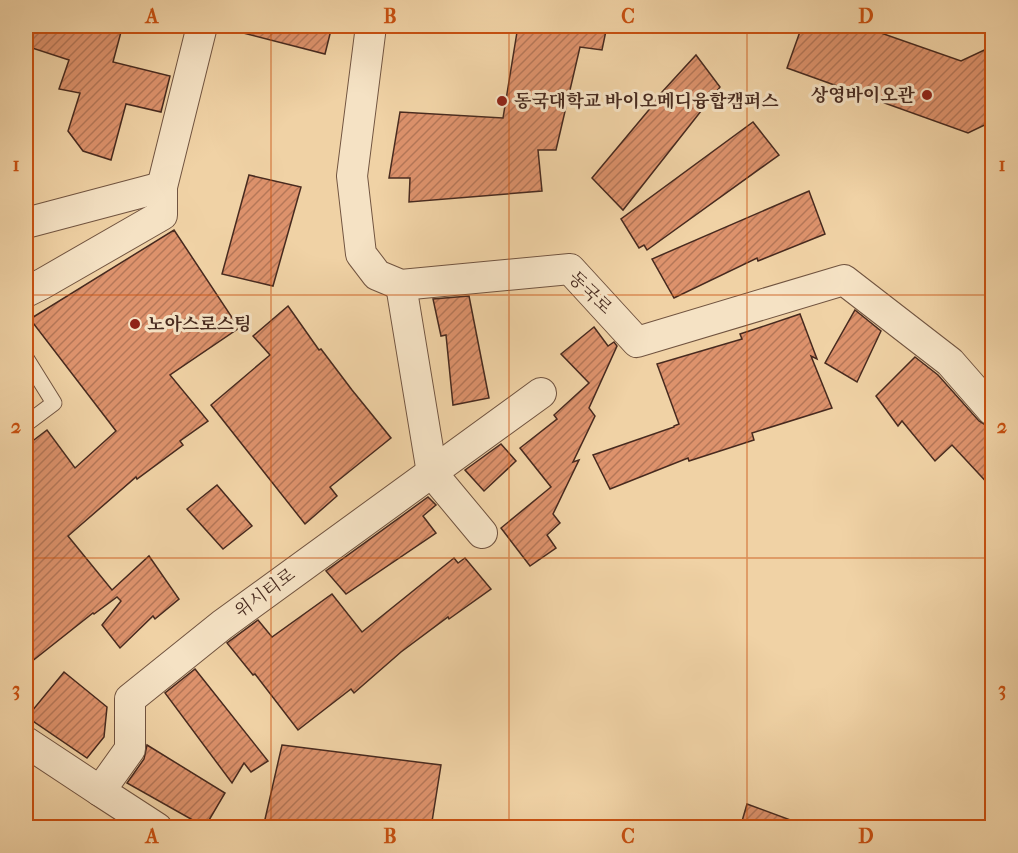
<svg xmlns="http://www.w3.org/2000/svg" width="1018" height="853" viewBox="0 0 1018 853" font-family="'IM FELL French Canon','Noto Serif KR',serif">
	<defs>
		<pattern id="building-hatch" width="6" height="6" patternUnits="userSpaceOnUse" patternTransform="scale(1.5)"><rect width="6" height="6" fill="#dd926c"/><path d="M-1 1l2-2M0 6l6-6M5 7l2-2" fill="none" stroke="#b57758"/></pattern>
	</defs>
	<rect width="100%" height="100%" fill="#f0d2a5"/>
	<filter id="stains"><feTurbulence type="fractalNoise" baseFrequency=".00333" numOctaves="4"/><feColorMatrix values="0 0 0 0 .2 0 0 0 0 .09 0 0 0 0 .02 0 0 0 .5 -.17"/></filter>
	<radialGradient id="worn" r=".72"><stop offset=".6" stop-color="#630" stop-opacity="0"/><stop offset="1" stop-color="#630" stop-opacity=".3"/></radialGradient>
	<g fill="url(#building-hatch)" stroke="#472a1f" stroke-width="1.5">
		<path d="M 26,26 L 100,26 L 121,32 L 113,62 L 170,76 L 161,112 L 126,104 L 111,160 L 83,151 L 68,131 L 80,93 L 59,89 L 69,60 L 26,46 Z"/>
		<path d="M 244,26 L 332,26 L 325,54 L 243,33 Z"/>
		<path d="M 518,26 L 607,26 L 602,50 L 580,47 L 556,150 L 538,150 L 542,191 L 409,202 L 410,178 L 389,178 L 400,112 L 503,118 Z"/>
		<path d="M 802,26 L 861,26 L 961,61 L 993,46 L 993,121 L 968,133 L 787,68 Z"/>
		<path d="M 696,55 L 720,87 L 623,210 L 592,178 L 653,105 L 651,104 Z"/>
		<path d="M 753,122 L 779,155 L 647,250 L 644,245 L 639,248 L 621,219 Z"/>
		<path d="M 249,175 L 301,187 L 273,286 L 222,274 Z"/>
		<path d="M 809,191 L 825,234 L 758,261 L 757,258 L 674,298 L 652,259 Z"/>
		<path d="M 174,230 L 239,328 L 170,375 L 208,421 L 180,441 L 183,445 L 137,479 L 136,477 L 68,536 L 112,590 L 149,556 L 179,599 L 155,619 L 153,616 L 120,648 L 102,625 L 121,601 L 117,597 L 94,614 L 93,613 L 26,666 L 26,446 L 47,430 L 75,468 L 116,431 L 30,319 Z"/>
		<path d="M 469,296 L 489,398 L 453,405 L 446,335 L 441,336 L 433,299 Z"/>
		<path d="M 288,306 L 319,350 L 321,349 L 352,390 L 391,438 L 330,487 L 337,496 L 305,524 L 211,405 L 270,355 L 253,336 Z"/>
		<path d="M 855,310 L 881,331 L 857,382 L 825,363 Z"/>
		<path d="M 800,314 L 817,359 L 811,356 L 832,408 L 752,433 L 754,440 L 689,461 L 688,458 L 610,489 L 593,455 L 674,427 L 674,426 L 679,424 L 657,364 L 742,339 L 740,334 Z"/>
		<path d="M 594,327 L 608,346 L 614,342 L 617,346 L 589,408 L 595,416 L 573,462 L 579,460 L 553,514 L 560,523 L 547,535 L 556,548 L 530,566 L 501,528 L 551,487 L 520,448 L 557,419 L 554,415 L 589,383 L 561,354 Z"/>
		<path d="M 915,357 L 938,375 L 979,421 L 989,427 L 993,430 L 993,489 L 952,445 L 935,461 L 902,421 L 898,426 L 876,396 Z"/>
		<path d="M 501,444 L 516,461 L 484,491 L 465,470 Z"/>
		<path d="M 217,485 L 252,526 L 223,549 L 187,509 Z"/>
		<path d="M 428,497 L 436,505 L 423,516 L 436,533 L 346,594 L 326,571 Z"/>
		<path d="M 454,558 L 458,563 L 465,558 L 491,589 L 449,619 L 448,617 L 401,652 L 354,693 L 351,689 L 298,730 L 255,674 L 253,675 L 227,643 L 258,620 L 272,637 L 332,594 L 362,632 Z"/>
		<path d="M 195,669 L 268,761 L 251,772 L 244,763 L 232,783 L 165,693 Z"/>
		<path d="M 64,672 L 107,707 L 104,737 L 87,758 L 27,717 Z"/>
		<path d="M 147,745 L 225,793 L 205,827 L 127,783 L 144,759 Z"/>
		<path d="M 282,745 L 441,765 L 431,828 L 263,828 Z"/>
		<path d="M 747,804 L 804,825 L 804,828 L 740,828 Z"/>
	</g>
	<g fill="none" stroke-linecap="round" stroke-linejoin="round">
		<g stroke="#715440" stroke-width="17">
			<path id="lane" d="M 26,358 L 54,403 L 26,424"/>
		</g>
		<g stroke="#715440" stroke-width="32">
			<g id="street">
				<path d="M 371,26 L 352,176 L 361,254 L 377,275 L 401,285 L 570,269 L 637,342 L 844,280 L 950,362 L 992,410"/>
				<path d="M 26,223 L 162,187"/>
				<path d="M 401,285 L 432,473 L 482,533"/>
				<path d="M 26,292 L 42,284 L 162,215 L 162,187 L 202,26"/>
				<path d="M 26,742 L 100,791"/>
				<path d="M 157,828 L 100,791 L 130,749 L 130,699 L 222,625 L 541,393"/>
			</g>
		</g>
		<use href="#lane" stroke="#f5e2c4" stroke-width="15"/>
		<use href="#street" stroke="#f5e2c4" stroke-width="30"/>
	</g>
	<path fill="none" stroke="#c85010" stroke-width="1.5" stroke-opacity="0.55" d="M 271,26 L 271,828M 509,26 L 509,828M 747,26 L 747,828M 26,295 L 992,295M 26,558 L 992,558"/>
	<g fill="#8f2418" stroke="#f5e2c4" stroke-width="2">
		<circle cx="927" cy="95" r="6"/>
		<circle cx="502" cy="101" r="6"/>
		<circle cx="135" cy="324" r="6"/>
	</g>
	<g text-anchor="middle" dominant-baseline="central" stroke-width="6" stroke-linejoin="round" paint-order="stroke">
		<g font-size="18" font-weight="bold" fill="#472a1f" stroke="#f5e2c4" text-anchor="start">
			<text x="915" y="95" text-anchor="end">상영바이오관</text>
			<text x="514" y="101">동국대학교 바이오메디융합캠퍼스</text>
			<text x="147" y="324">노아스로스팅</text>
		</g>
		<g font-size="18" fill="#472a1f" stroke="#f5e2c4">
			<text transform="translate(590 293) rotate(44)">동국로</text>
			<text transform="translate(265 593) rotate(-36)">위시티로</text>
		</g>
	</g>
	<rect width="1018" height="853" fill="none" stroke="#f0d2a5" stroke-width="66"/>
	<rect x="33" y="33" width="952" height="787" fill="none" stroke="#c85010" stroke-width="2"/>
	<g font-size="20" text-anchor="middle" font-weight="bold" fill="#c85010">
		<text x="152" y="23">A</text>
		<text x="390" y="23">B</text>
		<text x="628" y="23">C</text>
		<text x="866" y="23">D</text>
		<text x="16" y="171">1</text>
		<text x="1002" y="171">1</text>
		<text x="16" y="433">2</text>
		<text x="1002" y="433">2</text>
		<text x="16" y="696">3</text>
		<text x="1002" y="696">3</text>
		<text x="152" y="843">A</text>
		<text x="390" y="843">B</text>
		<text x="628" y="843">C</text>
		<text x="866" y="843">D</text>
	</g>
	<rect width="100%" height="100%" filter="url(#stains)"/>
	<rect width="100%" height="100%" fill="url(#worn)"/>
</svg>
